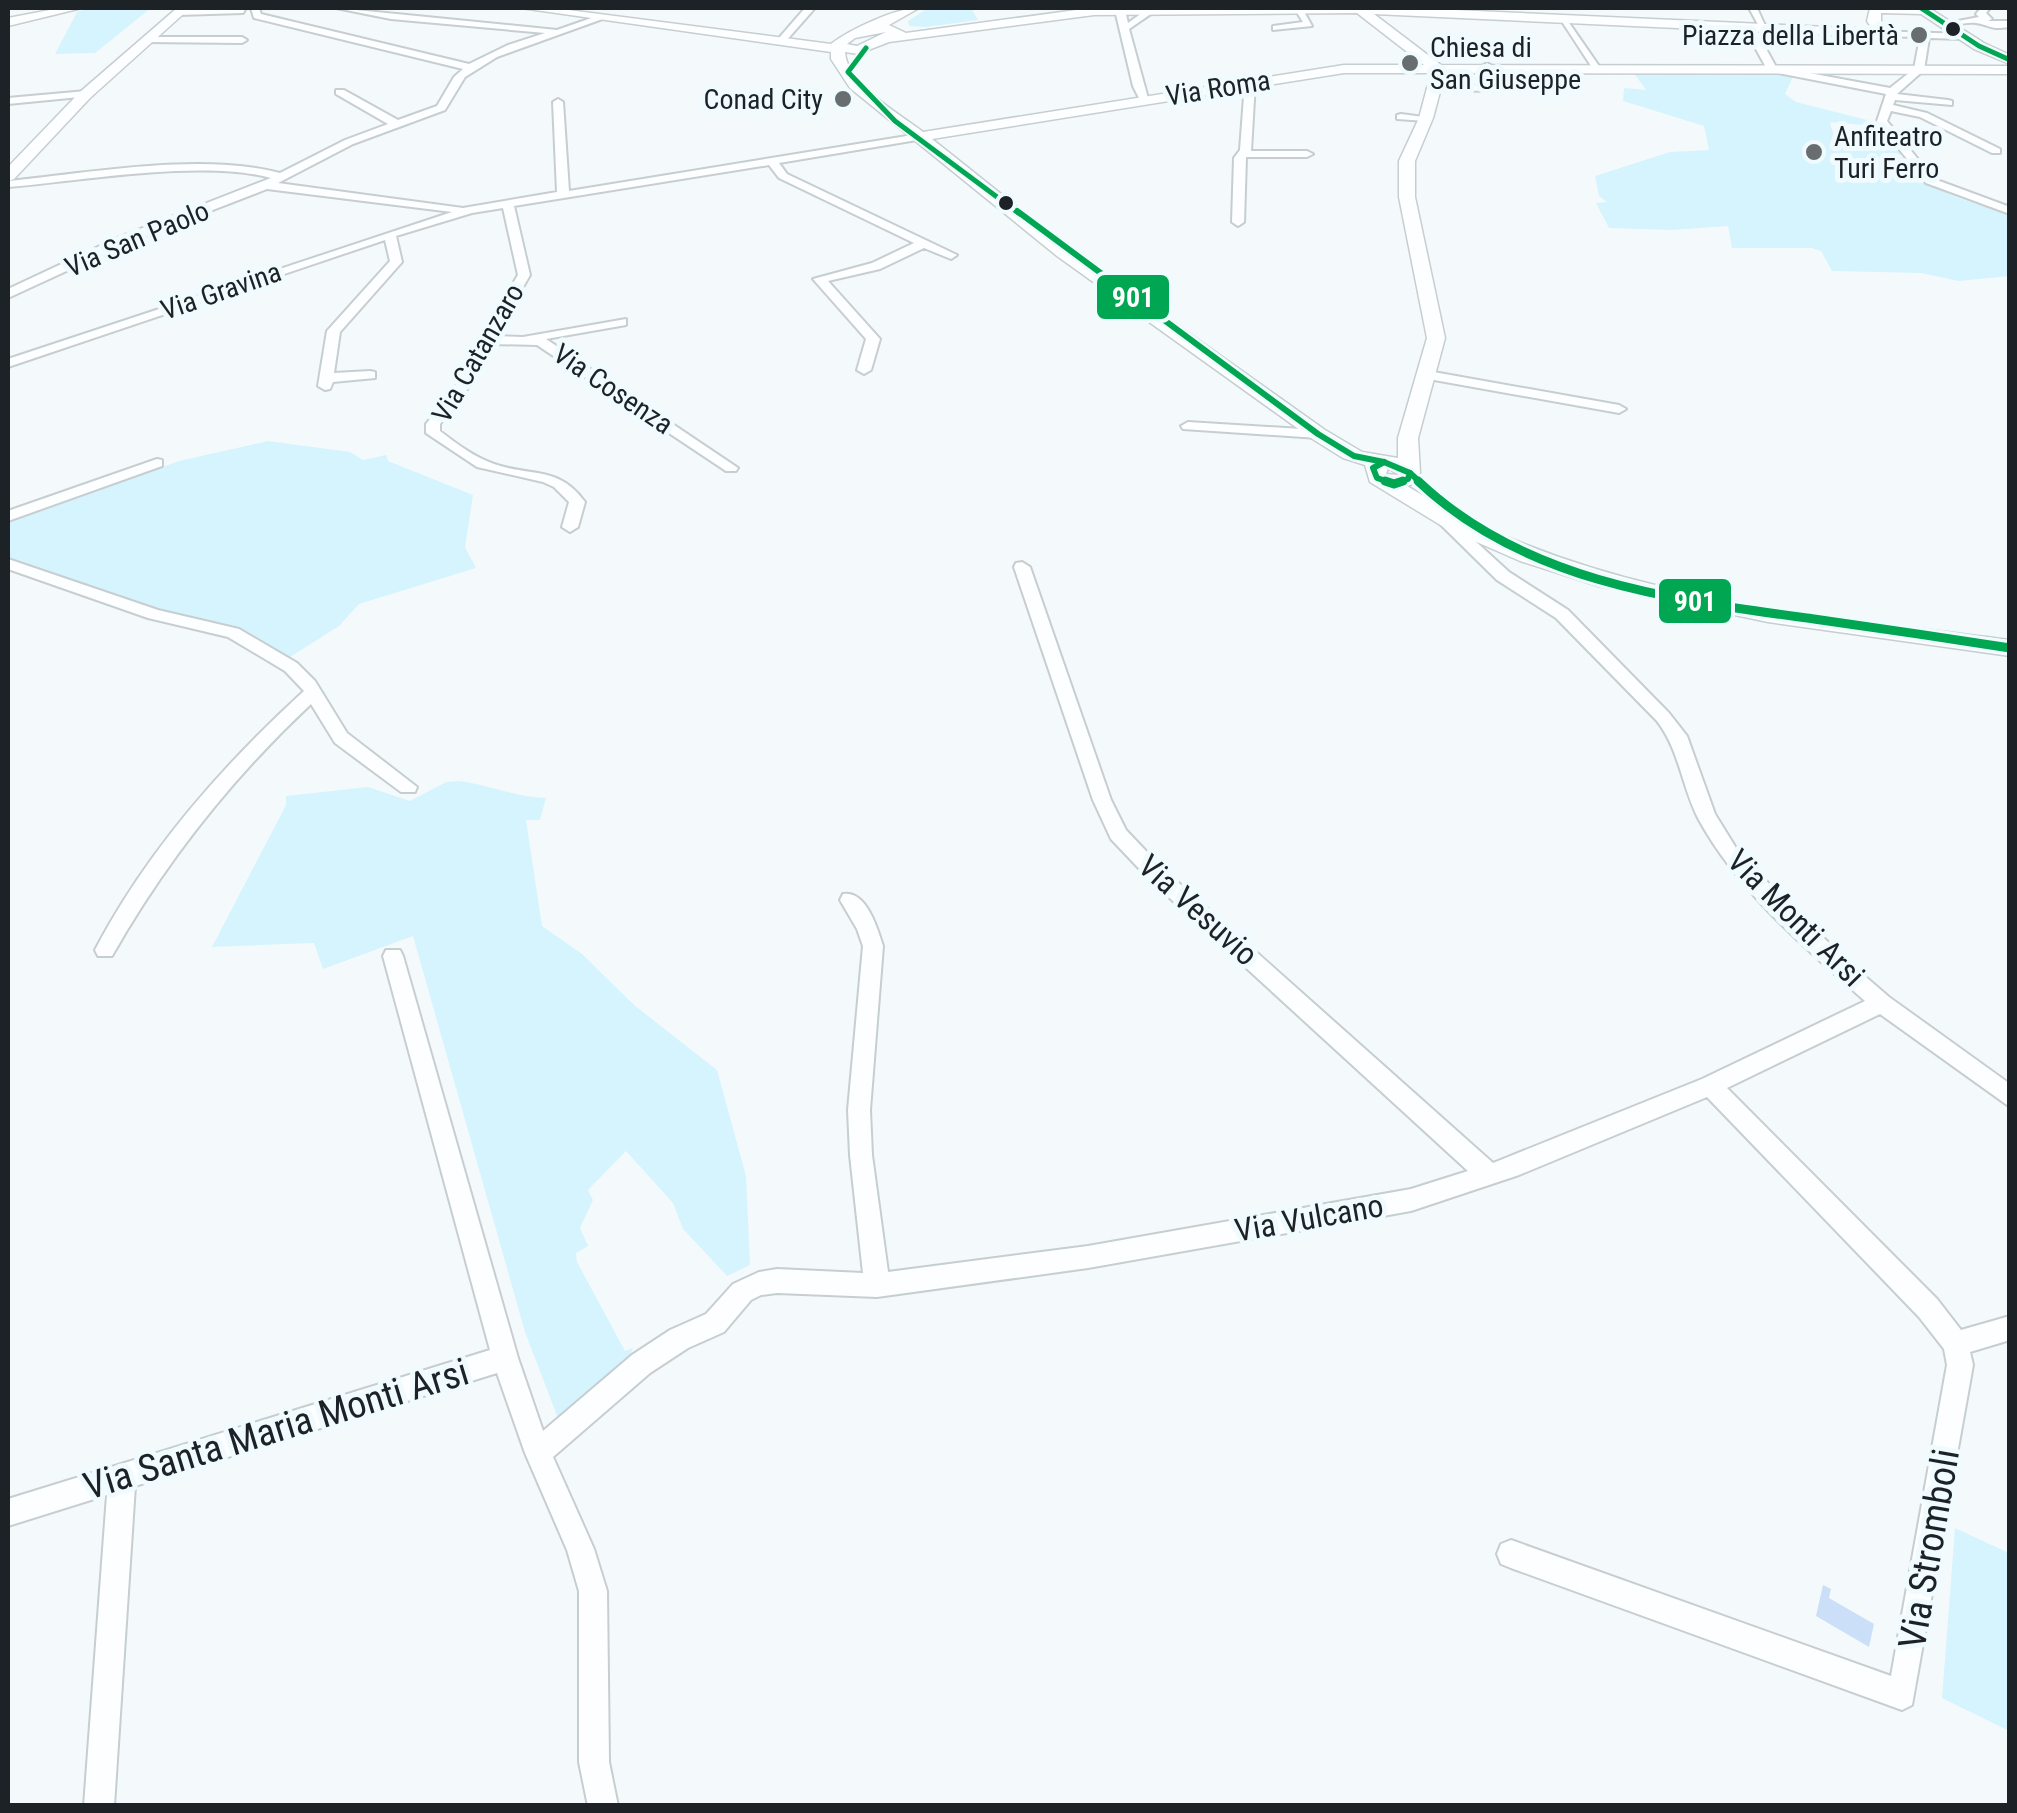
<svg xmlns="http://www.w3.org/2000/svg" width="2017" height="1813" viewBox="0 0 2017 1813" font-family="'Roboto Condensed',sans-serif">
	<rect width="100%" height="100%" fill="#f4fafc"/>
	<g fill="#d6f4fd">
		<path d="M 90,8 L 151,8 L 95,53 L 55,54 L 77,12 Z"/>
		<path d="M 928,8 L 971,8 L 978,20 L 926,27 L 909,26 L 908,21 Z"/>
		<path d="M 1632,70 L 1766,71 L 1793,77 L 1785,94 L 1796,102 L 1875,122 L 1876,126 L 1830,122 L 1833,133 L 1892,141 L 1901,153 L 1898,157 L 1905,158 C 1932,196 1967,200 2009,213 L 2009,276 L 1959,281 L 1921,273 L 1832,271 L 1821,251 L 1812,248 L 1732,248 L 1728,226 L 1672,230 L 1609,228 L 1596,203 L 1607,202 L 1599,196 L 1595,176 L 1670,152 L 1709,150 L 1704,126 L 1623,101 L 1624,88 L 1646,90 Z"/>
		<path d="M 268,441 L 350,452 L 363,460 L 386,455 L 388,461 L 473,495 L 465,547 L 476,568 L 359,604 L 339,626 L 290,657 L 239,627 L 160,610 L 23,566 L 8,557 L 8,523 L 179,461 Z"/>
		<path d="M 459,781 C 490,785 515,797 546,798 L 540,820 L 526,820 L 542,926 L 582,954 L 634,1005 L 717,1070 L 746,1176 L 750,1265 L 727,1276 L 683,1229 L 673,1203 L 626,1151 L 588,1190 L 593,1200 L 580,1228 L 588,1246 L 576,1253 L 577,1262 L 625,1351 L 633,1348 L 628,1360 L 559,1421 L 525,1332 L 413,936 L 323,969 L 314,943 L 212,947 L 286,805 L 286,796 L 368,787 L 410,801 L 446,782 Z"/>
		<path d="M 1955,1528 L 2009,1553 L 2009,1731 L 1942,1698 Z"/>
	</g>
	<path fill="#cbdff8" d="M 1823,1585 L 1831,1589 L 1829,1598 L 1874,1624 L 1869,1647 L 1816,1616 Z"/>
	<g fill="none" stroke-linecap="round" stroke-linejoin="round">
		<g stroke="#c7ced0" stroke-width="4">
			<g id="street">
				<path d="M 246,8 L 243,13 L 179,15 L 174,12 L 179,9 Z"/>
				<path d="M 251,8 L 259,8 L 261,14 L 469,64 L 508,45 L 545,33 L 391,19 L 336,8 L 557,30 L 600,15 L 608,17 L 497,57 L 465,77 L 445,110 L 353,144 L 278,183 L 463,208 L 557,192 L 553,102 L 558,99 L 563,102 L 569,191 L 919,134 L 924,137 L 923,139 L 779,163 L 787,174 L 957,255 L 951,259 L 924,248 L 880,269 L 828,281 L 880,339 L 871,370 L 864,374 L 857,370 L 866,339 L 813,279 L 872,263 L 914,243 L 779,178 L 769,165 L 514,206 L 530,275 L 495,336 L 523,337 L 626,319 L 626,325 L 546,339 L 738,468 L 736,471 L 726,471 L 537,345 L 492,344 L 476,378 L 440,424 L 440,431 C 457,444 474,457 494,464 C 531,477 558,465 585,502 L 578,527 L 570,532 L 562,527 L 569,502 L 554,487 L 543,482 L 477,467 L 426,433 L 426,424 L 463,377 L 479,340 L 518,275 L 503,208 L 472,213 L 396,236 L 402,262 L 340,332 L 334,373 L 370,371 L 375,372 L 375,378 L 333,382 L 330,389 L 325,390 L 318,386 L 327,331 L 390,261 L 385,240 L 8,367 L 8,359 L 452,212 L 267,189 L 125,244 L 8,298 L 8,289 L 117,238 L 271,178 C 203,159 81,181 8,187 L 8,181 C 89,173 202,152 280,173 L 345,140 L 388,124 L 336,94 L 336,90 L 344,90 L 398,120 L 437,106 L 454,77 L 463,69 L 254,18 Z"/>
				<path d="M 805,8 L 815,8 L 785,42 L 779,42 L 779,38 Z"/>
				<path d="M 1119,8 L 1125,10 L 1128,23 L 1149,8 L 1158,9 L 1129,29 L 1149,102 L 1141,102 L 1133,86 L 1115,10 Z"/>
				<path d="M 1294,8 L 1302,8 L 1312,26 L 1273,30 L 1273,26 L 1303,22 Z"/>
				<path d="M 1749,8 L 1757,8 L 1767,30 L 1761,30 Z"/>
				<path d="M 1981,8 L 1990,8 L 1986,13 L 1992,19 L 1988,21 L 2010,21 L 2010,27 C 1989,30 1993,26 1976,23 C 1964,21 1953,28 1942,24 L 1979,17 L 1976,14 Z"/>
				<path d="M 1559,17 L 1565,17 L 1601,69 L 1593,69 Z"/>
				<path d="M 1872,31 L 1967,34 L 1964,39 L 1929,38 L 1924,70 L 1897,94 L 1948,100 L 1952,101 L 1952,105 L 1895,100 L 1893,105 L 1927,113 L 2000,149 L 2000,153 L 1992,153 L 1920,117 L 1891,111 L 1887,121 L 1934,179 L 2010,207 L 2010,214 L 1926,183 L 1877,121 L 1886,94 L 1768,71 L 1752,42 L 1757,39 L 1790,41 L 1787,46 L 1764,45 L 1776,67 L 1890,88 L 1914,69 L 1920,37 L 1875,36 Z"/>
				<path d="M 146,37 L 242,37 L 247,40 L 242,43 L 143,42 Z"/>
				<path d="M 1487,63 L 1492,66 L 1499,91 L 1433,90 L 1428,87 L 1433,84 L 1489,86 L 1482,66 Z"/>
				<path d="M 1250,80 L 1255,83 L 1251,151 L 1307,151 L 1313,154 L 1307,157 L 1246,157 L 1244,222 L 1238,226 L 1232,222 L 1234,158 L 1240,150 L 1245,83 Z"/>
				<path d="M 86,91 L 91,94 L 90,96 L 8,104 L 8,98 Z"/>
				<path d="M 1401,114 L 1431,118 L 1426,121 L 1397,119 L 1397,115 Z"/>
				<path d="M 1428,371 L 1619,405 L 1626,409 L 1619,413 L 1423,378 L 1421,375 Z"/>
				<path d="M 1188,422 L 1318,430 L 1325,434 L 1318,438 L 1183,429 L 1181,426 Z"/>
				<path d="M 157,459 L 162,460 L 162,466 L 8,521 L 8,511 Z"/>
				<path d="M 1444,515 L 1449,517 L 1509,572 L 1568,610 L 1669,713 L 1687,736 L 1715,814 L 1741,856 L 1845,959 L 1889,997 L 2010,1084 L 2010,1107 L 1880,1014 L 1727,1088 L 1937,1299 L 1961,1330 L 2010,1316 L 2010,1340 L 1970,1352 L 1973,1365 L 1912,1705 L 1902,1710 L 1511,1568 L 1501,1564 L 1497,1554 L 1501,1544 L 1511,1540 L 1891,1676 L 1947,1365 L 1944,1349 L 1919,1317 L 1707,1097 L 1519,1175 L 1411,1211 L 1088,1268 L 877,1297 L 777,1293 L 761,1295 L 751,1300 L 724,1332 L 688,1348 L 650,1373 L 553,1457 L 594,1549 L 607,1591 L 609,1762 L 618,1806 L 588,1806 L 579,1762 L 579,1591 L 567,1550 L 525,1453 L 497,1373 L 135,1486 L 114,1806 L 84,1806 L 107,1495 L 8,1526 L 8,1499 L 490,1350 L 383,956 L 386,950 L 400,950 L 403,956 L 518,1358 L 543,1431 L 632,1355 L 670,1330 L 706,1314 L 733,1284 L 759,1272 L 777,1269 L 863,1273 L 850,1155 L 848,1110 L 863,946 L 857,929 L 840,900 L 843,894 C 866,890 877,927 883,946 L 870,1110 L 872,1155 L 888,1272 L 1088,1246 L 1411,1189 L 1468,1171 L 1149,879 L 1111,839 L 1093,800 L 1014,567 L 1016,563 L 1022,562 L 1030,567 L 1111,800 L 1126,830 L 1163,869 L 1493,1163 L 1702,1079 L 1865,1001 C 1805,948 1738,891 1699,820 C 1682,788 1680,751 1657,721 L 1556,618 L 1497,580 L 1439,523 L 1439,517 Z"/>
				<path d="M 8,559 L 158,610 L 239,629 L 297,663 L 315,681 L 347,733 L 417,787 L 415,792 L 401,792 L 335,743 L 311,704 C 232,778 166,861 112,956 L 98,956 L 95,950 C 147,851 222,766 304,691 L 285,671 L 228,637 L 148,618 L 8,569 Z"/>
			</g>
		</g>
		<g stroke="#c7ced0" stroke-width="3">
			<g id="secondary">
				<path d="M 60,8 L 82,8 L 8,26 L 8,18 Z"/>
				<path d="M 177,8 L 190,8 L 90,98 L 14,179 L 8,181 L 8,167 L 80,92 Z"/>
				<path d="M 521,8 L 553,8 L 831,44 C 849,30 897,7 919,8 L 889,25 L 906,33 L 1091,8 L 1411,8 L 1872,29 L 1867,21 L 1870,8 L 1929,8 L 1984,43 L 2010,55 L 2010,64 L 1974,49 L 1921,14 L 1881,13 L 1881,21 L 1888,32 L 1875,37 L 1374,14 L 1441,65 L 2010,66 L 2010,74 L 1445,73 L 1433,118 L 1415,161 L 1415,197 L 1445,338 L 1418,438 L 1420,473 L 1415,483 L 1407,486 C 1593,599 1799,612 2010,640 L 2010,656 L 1768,622 L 1598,586 L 1520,561 L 1447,529 L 1370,482 L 1365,465 L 1343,458 L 1311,438 L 1057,256 L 850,88 L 831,59 L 831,52 ZM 1357,13 L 1424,65 L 1344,65 L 923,132 C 899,113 847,85 845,52 L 858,54 L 889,42 L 1094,15 ZM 886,32 L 857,46 L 847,44 L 855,38 ZM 1344,73 L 1431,73 L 1419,118 L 1399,161 L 1399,197 L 1427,338 L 1398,438 L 1398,458 L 1362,452 L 1325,430 L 1069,248 L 932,139 ZM 1388,468 L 1399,475 L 1386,474 Z"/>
			</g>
		</g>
		<use href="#street" fill="#fdfeff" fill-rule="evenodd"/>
		<use href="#secondary" fill="#fdfeff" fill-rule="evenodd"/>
		<g stroke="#f0fbff" stroke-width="9">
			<g id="bus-1-far2">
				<path d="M 1921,8 L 1979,46 L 2010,60"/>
				<path d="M 866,48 L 848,72 L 895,121 L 1020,214"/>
			</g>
		</g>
		<g stroke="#f0fbff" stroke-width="11">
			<g id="bus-1-far1">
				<path d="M 1017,211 L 1318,434 L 1354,456 L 1384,462"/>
				<path d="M 1384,462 L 1410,473 L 1408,479 L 1396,483"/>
				<path d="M 1384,462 L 1373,468 L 1377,478 L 1392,483"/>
				<path d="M 1410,473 L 1421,483"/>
			</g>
		</g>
		<g stroke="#f0fbff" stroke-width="15">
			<g id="bus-1">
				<path d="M 1385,481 L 1394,484 L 1403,481"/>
				<path d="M 1418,481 C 1524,582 1674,600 1814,619 C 1879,628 1945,638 2010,648"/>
			</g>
		</g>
		<use href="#bus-1-far2" stroke="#00a651" stroke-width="5"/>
		<use href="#bus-1-far1" stroke="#00a651" stroke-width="6"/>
		<use href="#bus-1" stroke="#00a651" stroke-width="9"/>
	</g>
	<g fill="#1c2225" stroke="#f0fbff" stroke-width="4">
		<circle cx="1953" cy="29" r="9"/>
		<circle cx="1006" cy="203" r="9"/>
	</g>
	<g fill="#686e70" stroke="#f0fbff" stroke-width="4">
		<circle cx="1919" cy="35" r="10"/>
		<circle cx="1410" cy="63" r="10"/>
		<circle cx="843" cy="99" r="10"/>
		<circle cx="1814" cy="152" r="10"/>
	</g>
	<g text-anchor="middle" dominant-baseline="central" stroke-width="10" stroke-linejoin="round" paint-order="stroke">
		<g font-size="28" fill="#1c2225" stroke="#f0fbff" text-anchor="end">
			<text x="1899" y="35">Piazza della Libertà</text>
			<text x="1430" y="47" text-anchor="start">Chiesa di<tspan x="1430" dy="32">San Giuseppe</tspan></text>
			<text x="823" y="99">Conad City</text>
			<text x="1834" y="136" text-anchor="start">Anfiteatro<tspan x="1834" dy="32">Turi Ferro</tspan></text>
		</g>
		<g font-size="28" fill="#1c2225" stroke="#f0fbff">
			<text transform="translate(1218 88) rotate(-9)">Via Roma</text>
			<text transform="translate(137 239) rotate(-23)">Via San Paolo</text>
			<text transform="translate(221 291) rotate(-19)">Via Gravina</text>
			<text transform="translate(478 353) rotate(-60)">Via Catanzaro</text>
			<text transform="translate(613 389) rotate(34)">Via Cosenza</text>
		</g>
		<g font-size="32" fill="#1c2225" stroke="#f0fbff">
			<text transform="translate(1198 910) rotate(42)">Via Vesuvio</text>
			<text transform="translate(1796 918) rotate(45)">Via Monti Arsi</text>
			<text transform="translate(1309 1218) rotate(-10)">Via Vulcano</text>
		</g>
		<g font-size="38" fill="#1c2225" stroke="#f0fbff">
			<text transform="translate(276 1429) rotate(-17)">Via Santa Maria Monti Arsi</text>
			<text transform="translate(1929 1549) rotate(-80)">Via Stromboli</text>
		</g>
	</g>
	<g stroke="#f0fbff" stroke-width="4">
		<rect x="1095" y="273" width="76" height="48" rx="10" fill="#00a651"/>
		<rect x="1657" y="577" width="76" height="48" rx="10" fill="#00a651"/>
	</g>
	<g font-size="28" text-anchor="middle" font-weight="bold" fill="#fff">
		<text x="1133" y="307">901</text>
		<text x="1695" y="611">901</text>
	</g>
	<rect width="2017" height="1813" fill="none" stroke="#1c2225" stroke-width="20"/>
</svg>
